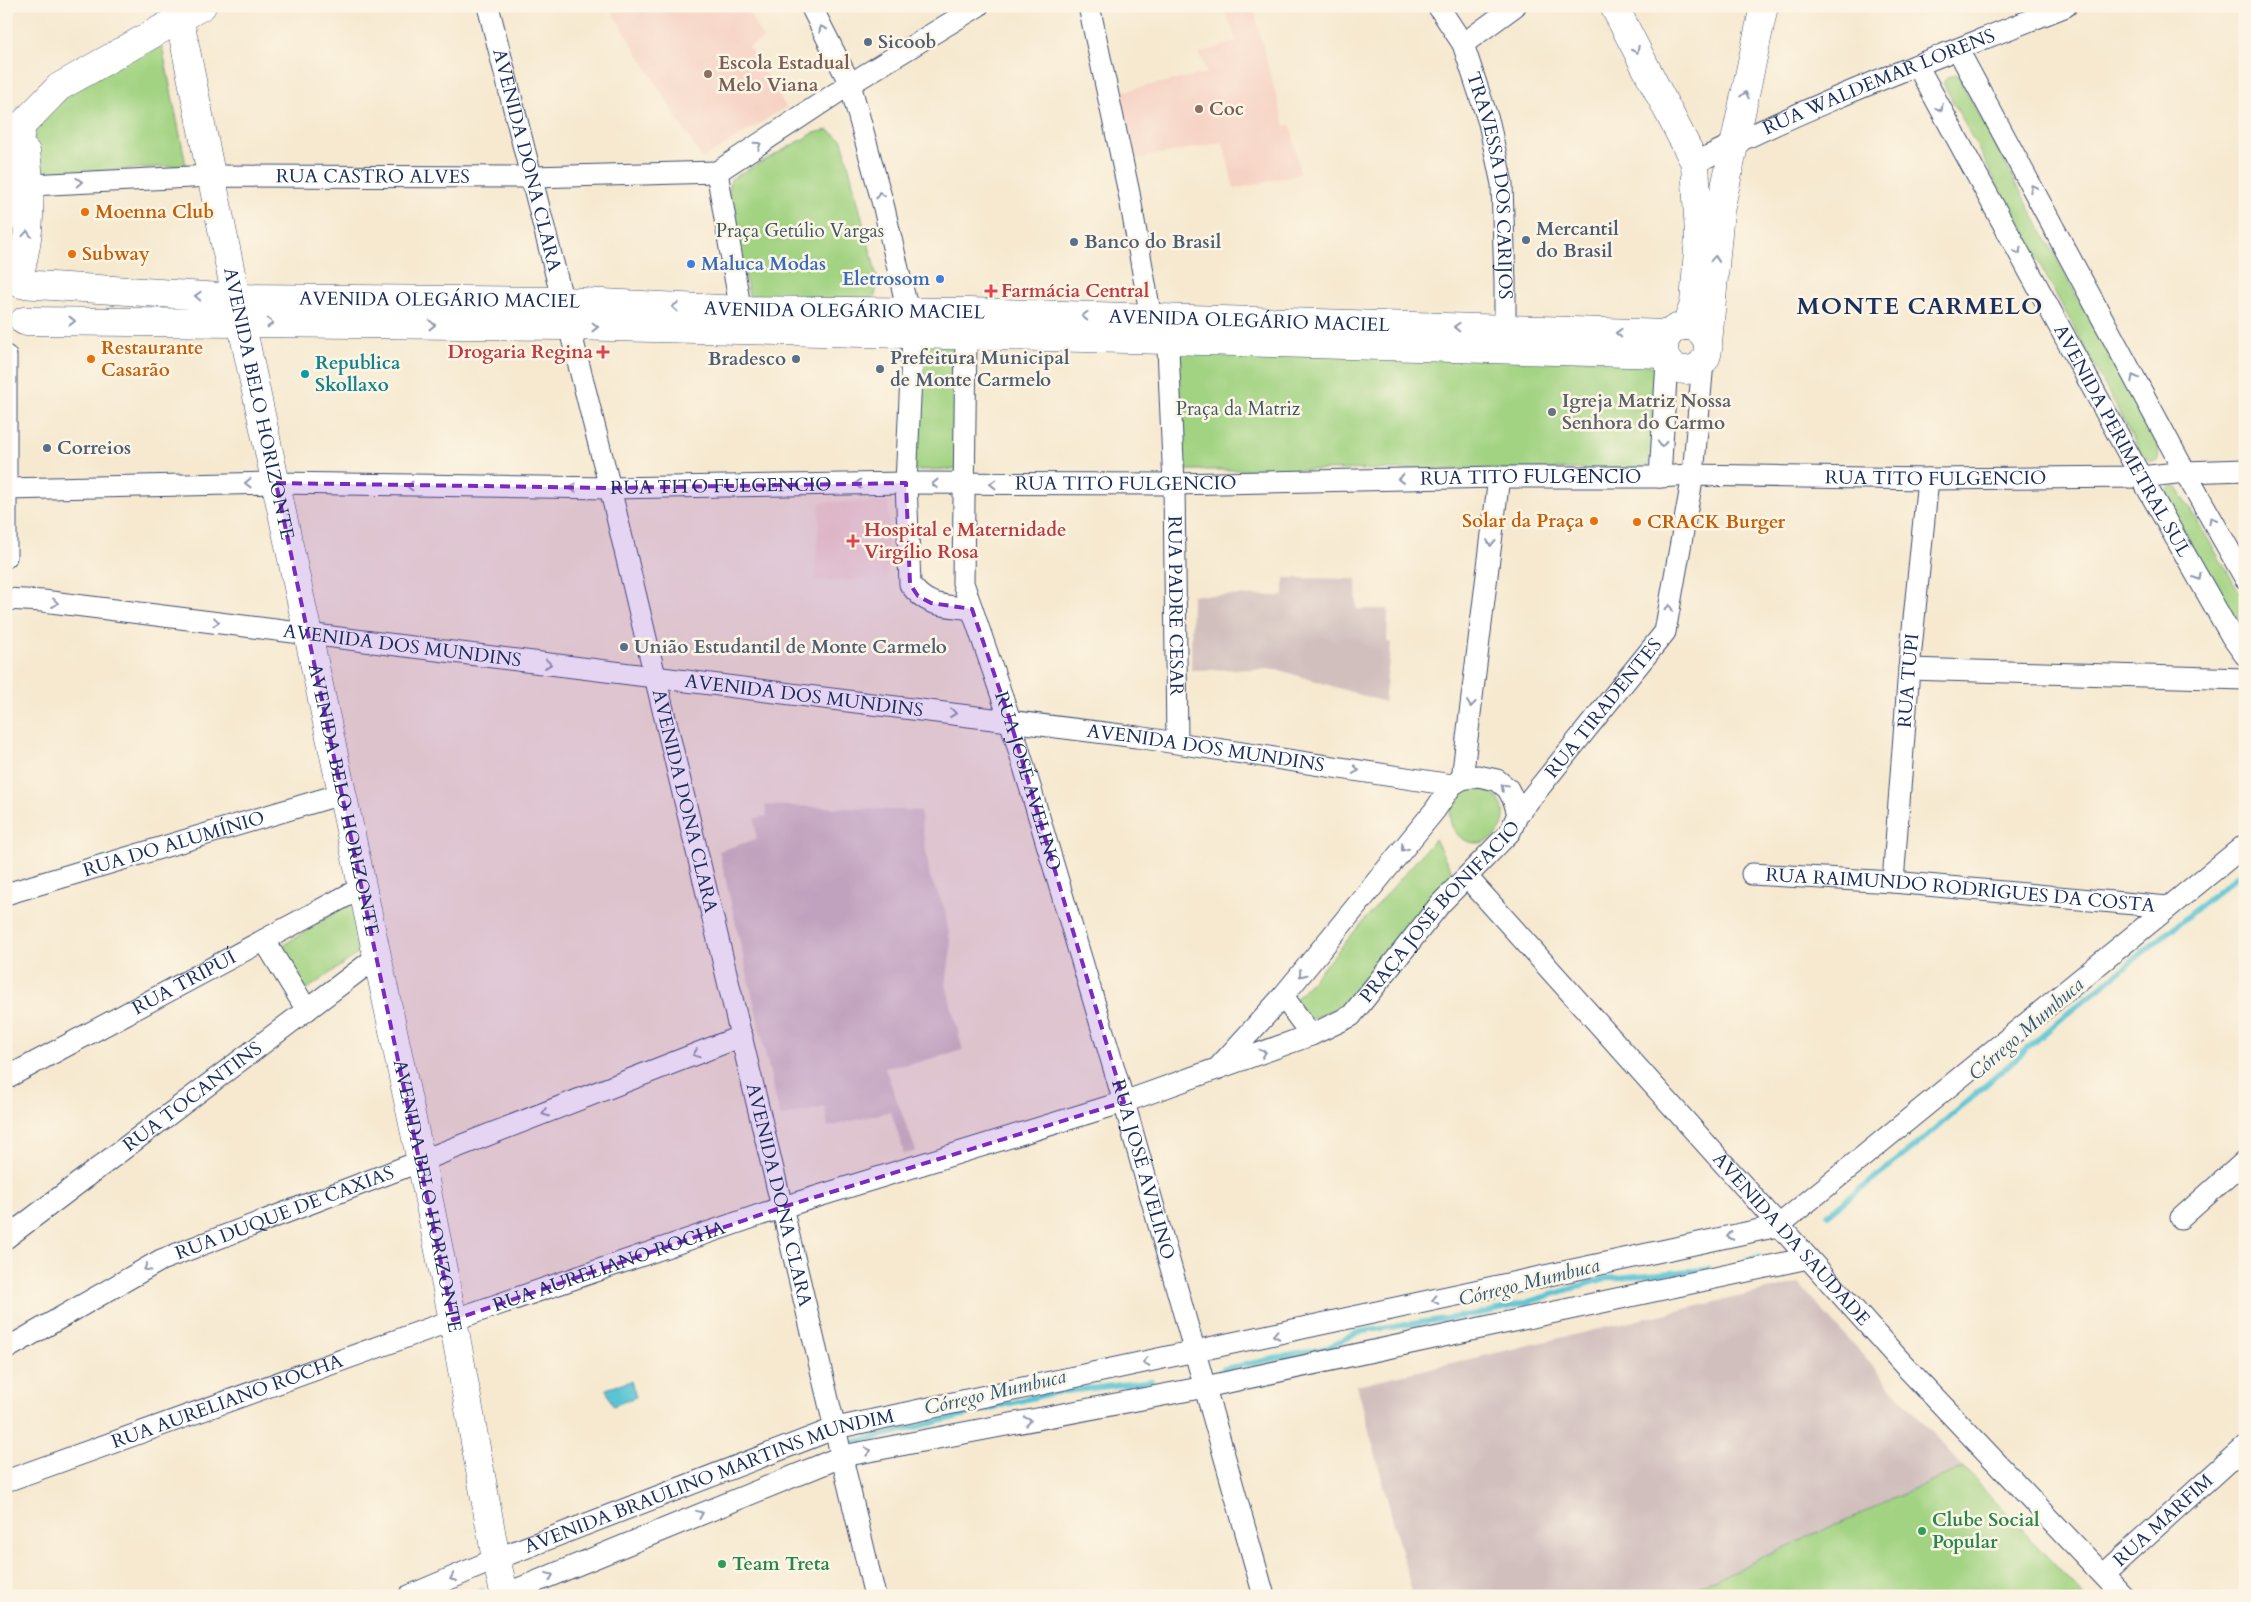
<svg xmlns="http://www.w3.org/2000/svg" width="2251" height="1602" viewBox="0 0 2251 1602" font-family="Cardo,serif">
	<rect width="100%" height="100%" fill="#fcf5e5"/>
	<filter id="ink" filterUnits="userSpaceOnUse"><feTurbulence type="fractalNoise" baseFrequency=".02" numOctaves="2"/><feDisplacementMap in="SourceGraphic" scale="10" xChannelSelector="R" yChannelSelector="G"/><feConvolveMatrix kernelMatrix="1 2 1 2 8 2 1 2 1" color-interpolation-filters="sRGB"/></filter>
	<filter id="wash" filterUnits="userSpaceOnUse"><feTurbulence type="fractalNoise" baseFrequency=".0096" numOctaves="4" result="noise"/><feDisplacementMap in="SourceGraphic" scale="20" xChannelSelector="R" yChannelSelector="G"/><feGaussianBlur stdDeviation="1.12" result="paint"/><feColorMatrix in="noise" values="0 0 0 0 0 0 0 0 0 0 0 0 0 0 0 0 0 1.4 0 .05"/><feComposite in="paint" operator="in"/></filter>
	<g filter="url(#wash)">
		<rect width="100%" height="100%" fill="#f6e9d0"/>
		<g fill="#f6d2c4">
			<path d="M 624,6 L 746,6 L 763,39 L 749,47 L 786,107 L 702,159 L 613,13 Z"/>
			<path d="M 1223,6 L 1254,6 L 1260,37 L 1285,126 L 1291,125 L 1300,174 L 1234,189 L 1223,142 L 1131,160 L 1114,93 L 1207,73 L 1199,54 L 1237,41 Z"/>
			<path d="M 820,502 L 889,502 L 887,579 L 815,580 Z"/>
		</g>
		<g fill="#d1bfbe">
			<path d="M 1284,578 L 1356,579 L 1357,609 L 1388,609 L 1387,642 L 1391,643 L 1384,702 L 1276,669 L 1191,670 L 1192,595 L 1284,596 Z"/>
			<path d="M 765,805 L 920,811 L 930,877 L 945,909 L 951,948 L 946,985 L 963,1050 L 915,1063 L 885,1068 L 916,1151 L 904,1154 L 891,1111 L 828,1127 L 825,1107 L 780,1117 L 719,851 L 756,839 L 755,818 L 767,816 Z"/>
			<path d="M 1798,1283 L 1963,1467 L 1678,1596 L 1413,1596 L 1357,1385 Z"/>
		</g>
		<g fill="#a2d382" stroke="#5e8170">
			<path d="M 162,46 L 186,165 L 38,176 L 33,128 L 61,99 L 146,49 Z"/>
			<path d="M 1957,74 L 2159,448 L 2158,460 L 2151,462 L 2142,455 L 1943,83 L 1948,77 Z"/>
			<path d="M 828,130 L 842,140 L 878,281 L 875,296 L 863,305 L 761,301 L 749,295 L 728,195 L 731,179 L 814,133 Z"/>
			<path d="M 917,338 L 962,340 L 961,469 L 913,470 Z"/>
			<path d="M 1176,349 L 1643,361 L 1655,368 L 1653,463 L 1638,469 L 1184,470 Z"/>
			<path d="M 2176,486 L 2245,601 L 2245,639 L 2163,496 L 2168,488 Z"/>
			<circle cx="1477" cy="816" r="27"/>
			<path d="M 1435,839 L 1453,874 L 1345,1004 L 1309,1020 L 1295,1000 Z"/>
			<path d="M 352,902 L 366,948 L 306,990 L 279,948 Z"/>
			<path d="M 1963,1467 L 2084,1596 L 1678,1596 Z"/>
		</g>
		<path fill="#5ac4d4" stroke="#3a7a99" d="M 631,1381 L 636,1397 L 613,1406 L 606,1389 Z"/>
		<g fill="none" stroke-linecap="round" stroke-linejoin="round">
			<g stroke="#5ac4d4" stroke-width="5.5">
				<path d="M 1828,1214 L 1918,1144 L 2067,1014 L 2245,870"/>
				<path d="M 1746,1261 L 1759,1257"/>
				<path d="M 1223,1369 L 1327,1348 L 1359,1332 L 1488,1312 L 1521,1304 L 1603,1279 L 1710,1269"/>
				<path d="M 847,1444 L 1052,1393 L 1152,1381"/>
				<path d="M 466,1596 L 482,1590"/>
			</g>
		</g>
	</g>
	<g filter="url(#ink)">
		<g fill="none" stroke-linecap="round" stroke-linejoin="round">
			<g stroke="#3c4b6f" stroke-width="23">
				<g id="street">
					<path id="s1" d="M 488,6 L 610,488 L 875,1596"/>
					<path id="s2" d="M 811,6 L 850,84 L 884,208 L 913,334 L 906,483 L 910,584 C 927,608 945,605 972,609 L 1010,720 L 1124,1102 L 1264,1596"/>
					<path d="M 1089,6 L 1129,193 L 1151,318"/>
					<path id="s3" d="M 1438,6 L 1463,44 L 1489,123 L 1502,184 L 1505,283 L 1505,343"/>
					<path d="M 1463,44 L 1515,6"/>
					<path d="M 1958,50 L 2185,472 L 2245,578"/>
					<path id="s4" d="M 1917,65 L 2141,477 L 2232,637 L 2245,655"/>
					<path id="s5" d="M 1695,163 C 1814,102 1942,56 2066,6"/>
					<path d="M 717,172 L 850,84 L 978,6"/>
					<path d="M 717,172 L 743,324"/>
					<path id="s6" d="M 31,185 L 211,176 L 532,177 L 717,172"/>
					<path d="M 968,321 L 966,335 L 963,583 L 972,609"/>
					<path id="s7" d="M 1167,326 L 1174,484 L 1177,742"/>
					<path d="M 6,356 L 6,557"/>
					<path d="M 1660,477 L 1667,361"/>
					<path id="s8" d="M 6,489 L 276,483 L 610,488 L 906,483 L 1174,484 L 1499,477 L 1660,477 L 1689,475 L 1928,479 L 2141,477 L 2185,472 L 2245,470"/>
					<path id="s9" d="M 6,599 L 43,601 L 1137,737 L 1452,785"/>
					<path d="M 1909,669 L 2245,679"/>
					<path d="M 1462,779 L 1499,477"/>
					<path id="s10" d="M 1518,814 L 1665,632 L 1693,475 L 1703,362"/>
					<path id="s11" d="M 1752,874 L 1893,882 L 2168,907"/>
					<path id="s12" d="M 1467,877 L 1904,1365 L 2123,1596"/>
					<path id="s13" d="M 1893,882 L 1909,669 L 1928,479"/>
					<path id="s14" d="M 6,894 L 341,794"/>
					<path d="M 264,940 L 307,1010"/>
					<path d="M 1283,996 L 1311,1035"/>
					<path id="s15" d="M 6,1078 L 363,887"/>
					<path d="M 2181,1218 L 2245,1161"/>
					<path id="s16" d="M 6,1238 L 378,956"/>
					<path id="s17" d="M 6,1349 L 161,1260 L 421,1161 L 742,1036"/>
					<path id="s18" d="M 6,1481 L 453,1320 L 783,1207 L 1124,1102 L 1311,1035 L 1351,1016 L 1441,903 L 1510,832 L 1518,814 L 1514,801 L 1508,789 L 1497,780 L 1478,776 L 1462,779 L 1452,785 L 1435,810 L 1283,996 L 1217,1069"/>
					<path id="s19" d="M 2104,1574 L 2245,1446"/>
					<path id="s20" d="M 409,1596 L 496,1559 L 836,1428 L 1778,1226 L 2245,845"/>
					<path d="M 501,1596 L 843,1456 L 1205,1387 L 1808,1258"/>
				</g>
			</g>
			<g stroke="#3c4b6f" stroke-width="29">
				<g id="secondary">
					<path id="s21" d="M 177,6 L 236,298 L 421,1161 L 453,1320 L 496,1559 L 505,1596"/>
					<path d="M 1614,6 L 1695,163 L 1699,235 L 1694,304 L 1686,326"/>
					<path d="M 6,217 L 22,125 L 59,87 L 202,6"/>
					<path d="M 17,282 C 31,240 32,195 26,152"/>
					<path id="s22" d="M 21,284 L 236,298 L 563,301 L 741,310 L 969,312 L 1668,334"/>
					<path d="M 24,321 L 568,326 L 1167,340 L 1664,354"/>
					<circle cx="1686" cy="348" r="22"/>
					<path d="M 1708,343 L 1720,211 L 1764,6"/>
				</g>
			</g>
			<use href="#street" stroke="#fff" stroke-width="21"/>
			<use href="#secondary" stroke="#fff" stroke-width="28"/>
		</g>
		<defs><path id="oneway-chevron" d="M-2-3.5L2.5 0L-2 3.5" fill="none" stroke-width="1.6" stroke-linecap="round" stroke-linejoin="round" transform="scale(1.25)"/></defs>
		<g stroke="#8d97ae">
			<use href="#oneway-chevron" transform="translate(822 29) rotate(-117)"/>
			<use href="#oneway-chevron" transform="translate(1636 50) rotate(63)"/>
			<use href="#oneway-chevron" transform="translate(1745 95) rotate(-78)"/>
			<use href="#oneway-chevron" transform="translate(1940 108) rotate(61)"/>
			<use href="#oneway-chevron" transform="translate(758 145) rotate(-34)"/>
			<use href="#oneway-chevron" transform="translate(79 182) rotate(-3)"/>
			<use href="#oneway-chevron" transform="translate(2033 188) rotate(-118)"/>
			<use href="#oneway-chevron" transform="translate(880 195) rotate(-105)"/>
			<use href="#oneway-chevron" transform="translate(27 234) rotate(-86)"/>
			<use href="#oneway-chevron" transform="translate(2018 251) rotate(61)"/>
			<use href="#oneway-chevron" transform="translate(1715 259) rotate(-85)"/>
			<use href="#oneway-chevron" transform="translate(198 296) rotate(-177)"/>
			<use href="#oneway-chevron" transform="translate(675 307) rotate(-177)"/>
			<use href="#oneway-chevron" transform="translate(1085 316) rotate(-178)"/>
			<use href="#oneway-chevron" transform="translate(72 321)"/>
			<use href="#oneway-chevron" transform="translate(270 323) rotate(1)"/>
			<use href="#oneway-chevron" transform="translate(432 325) rotate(1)"/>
			<use href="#oneway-chevron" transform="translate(595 327) rotate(1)"/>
			<use href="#oneway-chevron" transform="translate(1457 327) rotate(-178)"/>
			<use href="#oneway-chevron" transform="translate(1619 333) rotate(-178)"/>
			<use href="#oneway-chevron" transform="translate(2134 378) rotate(-118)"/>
			<use href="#oneway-chevron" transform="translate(1662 444) rotate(93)"/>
			<use href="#oneway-chevron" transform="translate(1401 479) rotate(179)"/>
			<use href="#oneway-chevron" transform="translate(248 483) rotate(179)"/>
			<use href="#oneway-chevron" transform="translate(858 484) rotate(179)"/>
			<use href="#oneway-chevron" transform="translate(935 484) rotate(-179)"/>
			<use href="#oneway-chevron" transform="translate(993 484) rotate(180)"/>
			<use href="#oneway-chevron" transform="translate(410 486) rotate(-179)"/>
			<use href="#oneway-chevron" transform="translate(573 488) rotate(-180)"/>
			<use href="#oneway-chevron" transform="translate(2212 520) rotate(-120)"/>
			<use href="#oneway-chevron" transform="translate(1491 543) rotate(97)"/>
			<use href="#oneway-chevron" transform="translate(2198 577) rotate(60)"/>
			<use href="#oneway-chevron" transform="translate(55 603) rotate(7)"/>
			<use href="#oneway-chevron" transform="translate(1669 608) rotate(-80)"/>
			<use href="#oneway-chevron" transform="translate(216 622) rotate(7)"/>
			<use href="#oneway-chevron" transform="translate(548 664) rotate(7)"/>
			<use href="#oneway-chevron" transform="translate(1471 704) rotate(97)"/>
			<use href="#oneway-chevron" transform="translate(953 713) rotate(7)"/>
			<use href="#oneway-chevron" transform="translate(1356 770) rotate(9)"/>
			<use href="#oneway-chevron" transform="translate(1504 787) rotate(-136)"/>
			<use href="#oneway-chevron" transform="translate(1404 848) rotate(129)"/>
			<use href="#oneway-chevron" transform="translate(1302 974) rotate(129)"/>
			<use href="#oneway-chevron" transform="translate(1263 1053) rotate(-20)"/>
			<use href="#oneway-chevron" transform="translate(696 1054) rotate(159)"/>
			<use href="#oneway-chevron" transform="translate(545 1113) rotate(159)"/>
			<use href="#oneway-chevron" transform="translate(1730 1236) rotate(168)"/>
			<use href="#oneway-chevron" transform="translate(147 1268) rotate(150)"/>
			<use href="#oneway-chevron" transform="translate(1435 1300) rotate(168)"/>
			<use href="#oneway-chevron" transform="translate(1276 1335) rotate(168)"/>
			<use href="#oneway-chevron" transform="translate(1146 1362) rotate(168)"/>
			<use href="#oneway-chevron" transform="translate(1028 1421) rotate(-11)"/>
			<use href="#oneway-chevron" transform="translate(868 1451) rotate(-11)"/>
			<use href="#oneway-chevron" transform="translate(700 1514) rotate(-22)"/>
			<use href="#oneway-chevron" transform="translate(550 1576) rotate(-22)"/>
			<use href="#oneway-chevron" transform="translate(453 1578) rotate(157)"/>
		</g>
	</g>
	<path fill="#7b2cbf" fill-opacity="0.2" stroke="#7b2cbf" stroke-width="4" stroke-dasharray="10 6" stroke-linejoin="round" d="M 276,483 L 610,488 L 906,483 L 910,584 L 918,596 L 931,603 L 972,609 L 1010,720 L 1124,1102 L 783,1207 L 453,1320 Z"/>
	<g fill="#5c6f8a" stroke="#fcf5e5" stroke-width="2">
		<circle cx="868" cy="42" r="5"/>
		<circle cx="1526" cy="240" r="5"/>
		<circle cx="1074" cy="242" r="5"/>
		<circle cx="796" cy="359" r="5"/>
		<circle cx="880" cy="369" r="5"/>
		<circle cx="47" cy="448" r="5"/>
		<circle cx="624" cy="647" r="5"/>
	</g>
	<g fill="#8d6e63" stroke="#fcf5e5" stroke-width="2">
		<circle cx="708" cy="74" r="5"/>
		<circle cx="1199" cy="109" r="5"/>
	</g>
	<g fill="#e8710a" stroke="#fcf5e5" stroke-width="2">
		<circle cx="85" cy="212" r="5"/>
		<circle cx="72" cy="254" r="5"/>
		<circle cx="91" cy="359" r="5"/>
		<circle cx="1594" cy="521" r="5"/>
		<circle cx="1637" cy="522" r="5"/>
	</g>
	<g fill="#3f7fe0" stroke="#fcf5e5" stroke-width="2">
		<circle cx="691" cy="264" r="5"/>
		<circle cx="940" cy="279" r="5"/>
	</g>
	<g fill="#e0444e" stroke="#fcf5e5" stroke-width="2">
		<path d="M988.5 283.5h5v5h5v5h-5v5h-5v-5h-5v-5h5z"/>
		<path d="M600.5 344.5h5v5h5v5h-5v5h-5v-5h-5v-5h5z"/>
		<path d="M850.5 533.5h5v5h5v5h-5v5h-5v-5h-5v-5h5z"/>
	</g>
	<circle fill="#0f9aa8" stroke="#fcf5e5" stroke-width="2" cx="305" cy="374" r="5"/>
	<circle fill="#6b7280" stroke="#fcf5e5" stroke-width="2" cx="1552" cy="412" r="5"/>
	<g fill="#2e9e5b" stroke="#fcf5e5" stroke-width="2">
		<circle cx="1922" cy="1531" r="5"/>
		<circle cx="722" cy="1564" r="5"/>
	</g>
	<g text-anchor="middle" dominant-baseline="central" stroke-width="5" stroke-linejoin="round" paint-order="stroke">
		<g font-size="19" font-weight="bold" fill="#4e5e75" stroke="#fcf5e5" text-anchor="start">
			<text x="878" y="42">Sicoob</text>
			<text x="1536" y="229">Mercantil<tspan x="1536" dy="22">do Brasil</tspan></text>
			<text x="1084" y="242">Banco do Brasil</text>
			<text x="890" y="358">Prefeitura Municipal<tspan x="890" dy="22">de Monte Carmelo</tspan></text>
			<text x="786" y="359" text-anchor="end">Bradesco</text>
			<text x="57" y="448">Correios</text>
			<text x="634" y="647">União Estudantil de Monte Carmelo</text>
		</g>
		<g font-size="19" font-weight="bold" fill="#785e54" stroke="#fcf5e5" text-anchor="start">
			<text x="718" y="63">Escola Estadual<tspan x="718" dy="22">Melo Viana</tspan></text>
			<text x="1209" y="109">Coc</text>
		</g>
		<g font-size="19" fill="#1b2f5e" stroke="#fcf5e5">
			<text stroke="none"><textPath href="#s5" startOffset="201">RUA WALDEMAR LORENS</textPath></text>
			<text stroke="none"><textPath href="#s1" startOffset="159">AVENIDA DONA CLARA</textPath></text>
			<text stroke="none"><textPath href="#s6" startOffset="342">RUA CASTRO ALVES</textPath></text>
			<text stroke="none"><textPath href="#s3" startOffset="191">TRAVESSA DOS CARIJOS</textPath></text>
			<text stroke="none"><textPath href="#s22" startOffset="419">AVENIDA OLEGÁRIO MACIEL</textPath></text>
			<text stroke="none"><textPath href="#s22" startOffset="824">AVENIDA OLEGÁRIO MACIEL</textPath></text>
			<text stroke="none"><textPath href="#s22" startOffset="1229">AVENIDA OLEGÁRIO MACIEL</textPath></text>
			<text stroke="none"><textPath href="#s21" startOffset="406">AVENIDA BELO HORIZONTE</textPath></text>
			<text stroke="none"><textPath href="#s4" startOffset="428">AVENIDA PERIMETRAL SUL</textPath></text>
			<text stroke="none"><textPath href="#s8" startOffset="1930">RUA TITO FULGENCIO</textPath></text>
			<text stroke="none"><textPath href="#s8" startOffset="1525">RUA TITO FULGENCIO</textPath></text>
			<text stroke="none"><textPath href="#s8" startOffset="1120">RUA TITO FULGENCIO</textPath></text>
			<text stroke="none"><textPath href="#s8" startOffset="715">RUA TITO FULGENCIO</textPath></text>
			<text stroke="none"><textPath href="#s7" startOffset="280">RUA PADRE CESAR</textPath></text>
			<text stroke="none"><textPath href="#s9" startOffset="399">AVENIDA DOS MUNDINS</textPath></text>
			<text stroke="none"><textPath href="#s13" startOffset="202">RUA TUPI</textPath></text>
			<text stroke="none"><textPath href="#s9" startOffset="804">AVENIDA DOS MUNDINS</textPath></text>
			<text stroke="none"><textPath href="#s10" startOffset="136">RUA TIRADENTES</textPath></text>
			<text stroke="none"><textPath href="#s9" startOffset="1209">AVENIDA DOS MUNDINS</textPath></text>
			<text stroke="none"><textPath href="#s2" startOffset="846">RUA JOSÉ AVELINO</textPath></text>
			<text stroke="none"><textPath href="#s21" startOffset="811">AVENIDA BELO HORIZONTE</textPath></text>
			<text stroke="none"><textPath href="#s1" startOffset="819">AVENIDA DONA CLARA</textPath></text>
			<text stroke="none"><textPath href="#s14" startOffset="175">RUA DO ALUMÍNIO</textPath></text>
			<text stroke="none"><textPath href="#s11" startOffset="209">RUA RAIMUNDO RODRIGUES DA COSTA</textPath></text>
			<text stroke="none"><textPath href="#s18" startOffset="1561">PRAÇA JOSÉ BONIFACIO</textPath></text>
			<text stroke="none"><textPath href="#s15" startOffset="202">RUA TRIPUÍ</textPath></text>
			<text stroke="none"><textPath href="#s16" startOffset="234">RUA TOCANTINS</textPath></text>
			<text stroke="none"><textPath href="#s2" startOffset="1251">RUA JOSÉ AVELINO</textPath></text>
			<text stroke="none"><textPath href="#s1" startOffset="1224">AVENIDA DONA CLARA</textPath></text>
			<text stroke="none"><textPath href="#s21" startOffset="1216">AVENIDA BELO HORIZONTE</textPath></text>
			<text stroke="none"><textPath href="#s17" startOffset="311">RUA DUQUE DE CAXIAS</textPath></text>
			<text stroke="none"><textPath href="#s12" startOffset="486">AVENIDA DA SAUDADE</textPath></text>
			<text stroke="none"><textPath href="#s18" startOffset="640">RUA AURELIANO ROCHA</textPath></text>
			<text stroke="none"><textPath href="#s18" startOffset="235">RUA AURELIANO ROCHA</textPath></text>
			<text stroke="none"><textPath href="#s20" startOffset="322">AVENIDA BRAULINO MARTINS MUNDIM</textPath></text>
			<text stroke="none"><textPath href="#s19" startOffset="80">RUA MARFIM</textPath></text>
		</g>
		<g font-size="19" font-weight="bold" fill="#c56008" stroke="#fcf5e5" text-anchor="start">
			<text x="95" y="212">Moenna Club</text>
			<text x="82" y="254">Subway</text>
			<text x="101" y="348">Restaurante<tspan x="101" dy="22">Casarão</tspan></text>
			<text x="1584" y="521" text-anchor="end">Solar da Praça</text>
			<text x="1647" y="522">CRACK Burger</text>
		</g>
		<g font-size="19" fill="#3d5867" stroke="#fcf5e5">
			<text x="800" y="231">Praça Getúlio Vargas</text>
			<text x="1238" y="409">Praça da Matriz</text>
		</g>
		<g font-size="19" font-weight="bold" fill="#366cbe" stroke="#fcf5e5" text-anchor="start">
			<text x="701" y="264">Maluca Modas</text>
			<text x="930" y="279" text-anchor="end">Eletrosom</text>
		</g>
		<g font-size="19" font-weight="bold" fill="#be3a42" stroke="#fcf5e5" text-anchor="start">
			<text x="1001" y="291">Farmácia Central</text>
			<text x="593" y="352" text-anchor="end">Drogaria Regina</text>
			<text x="864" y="530">Hospital e Maternidade<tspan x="864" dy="22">Virgílio Rosa</tspan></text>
		</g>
		<g font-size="19" font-weight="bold" fill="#0d838f" stroke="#fcf5e5" text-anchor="start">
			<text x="315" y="363">Republica<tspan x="315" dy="22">Skollaxo</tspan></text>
		</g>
		<g font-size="19" font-weight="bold" fill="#5b616d" stroke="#fcf5e5" text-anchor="start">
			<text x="1562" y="401">Igreja Matriz Nossa<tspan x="1562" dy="22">Senhora do Carmo</tspan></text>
		</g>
		<g font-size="19" font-weight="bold" fill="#27864d" stroke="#fcf5e5" text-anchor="start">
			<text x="1932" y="1520">Clube Social<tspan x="1932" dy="22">Popular</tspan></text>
			<text x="732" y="1564">Team Treta</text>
		</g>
		<g font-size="20" font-style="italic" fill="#2e5c81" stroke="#fcf5e5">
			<text transform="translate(2026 1029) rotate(-41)">Córrego Mumbuca</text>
			<text transform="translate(1529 1282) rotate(-14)">Córrego Mumbuca</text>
			<text transform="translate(995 1392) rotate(-13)">Córrego Mumbuca</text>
		</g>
		<g font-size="24" font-weight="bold" letter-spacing="1" fill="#1b2f5e" stroke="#fcf5e5">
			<text x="1920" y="306">MONTE CARMELO</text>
		</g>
	</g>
	<rect width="2251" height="1602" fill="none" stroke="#fcf5e5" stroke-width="25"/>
</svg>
